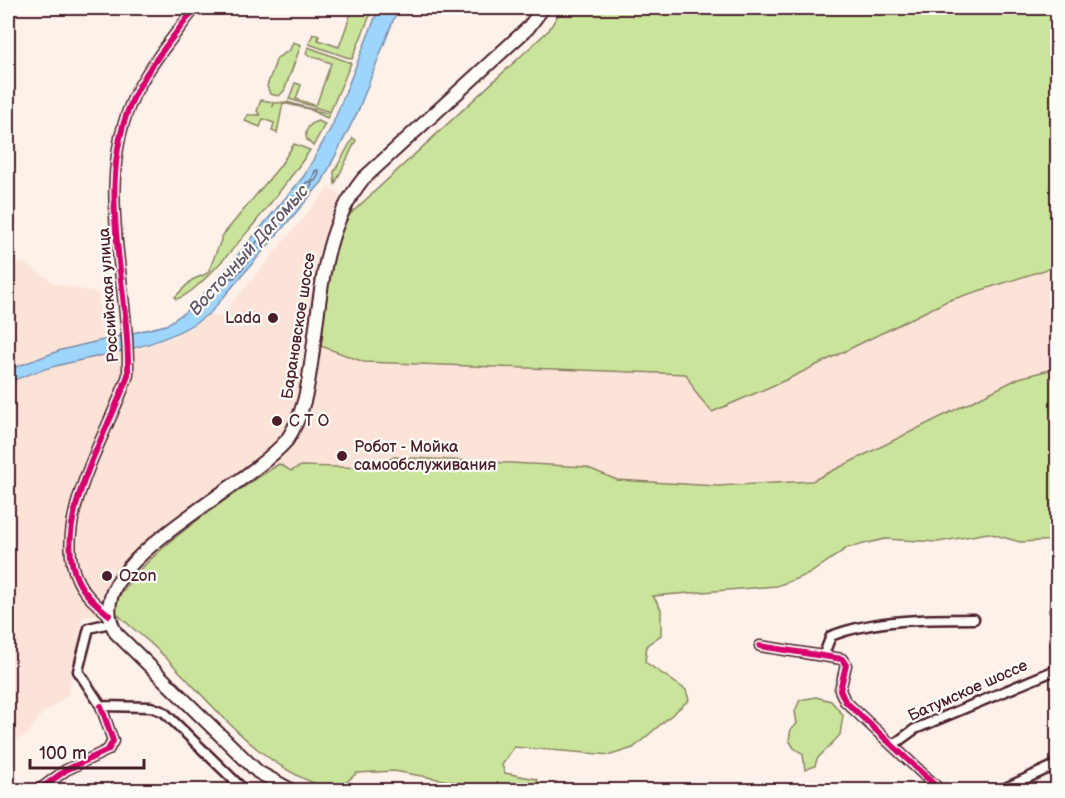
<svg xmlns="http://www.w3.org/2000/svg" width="1065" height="798" viewBox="0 0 1065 798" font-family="'Balsamiq Sans',sans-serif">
	<rect width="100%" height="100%" fill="#fdf1e9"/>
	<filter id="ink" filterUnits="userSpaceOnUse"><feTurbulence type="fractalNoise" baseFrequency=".0167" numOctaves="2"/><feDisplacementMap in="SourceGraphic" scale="12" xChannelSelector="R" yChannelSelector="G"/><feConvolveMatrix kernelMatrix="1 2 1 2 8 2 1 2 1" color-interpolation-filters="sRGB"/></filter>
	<g filter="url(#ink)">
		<path fill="#fce3d8" d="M 329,187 L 342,195 L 318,255 L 310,331 L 290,362 L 305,372 L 321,346 L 364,362 L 686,374 L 696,393 L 713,411 L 788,379 L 947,301 L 1057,266 L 1057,368 L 1019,378 L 812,481 L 717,486 L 617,480 L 586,467 L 394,457 L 373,468 L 301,466 L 291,471 L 282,465 L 225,498 L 157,555 L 132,579 L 115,604 L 114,611 L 83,617 L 68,695 L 41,715 L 26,736 L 8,742 L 8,262 L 24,263 L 56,284 L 98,293 L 103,349 L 136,350 L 168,339 L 192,327 L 210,313 L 220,318 Z"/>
		<g fill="#cae59b" stroke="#8a8263" stroke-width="1.5">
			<path d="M 353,8 L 373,8 L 352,59 L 309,44 L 313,34 L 319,36 L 318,40 L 339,47 Z"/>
			<path d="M 562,8 L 1057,8 L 1057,266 L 947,301 L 788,379 L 712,412 L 696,393 L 686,374 L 364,362 L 321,346 L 331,258 L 346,218 L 549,30 Z"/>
			<path d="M 293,42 L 301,45 L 284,91 L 279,96 L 270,94 L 267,86 L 277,58 L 290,50 Z"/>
			<path d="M 308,47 L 351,63 L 330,112 L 289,99 L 295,83 L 301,85 L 296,99 L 314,105 L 317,103 L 331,63 L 306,54 Z"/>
			<path d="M 261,100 L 273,102 L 273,106 L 275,103 L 287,102 L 329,114 L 327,118 L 309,109 L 283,103 L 277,133 L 272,131 L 274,123 L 263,119 L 260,127 L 245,121 L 247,115 L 260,115 L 257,111 Z"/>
			<path d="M 318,121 L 325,124 L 313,146 L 307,140 C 304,131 308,124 318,121 Z"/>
			<path d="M 353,138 L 356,140 L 335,184 L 334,172 Z"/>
			<path d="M 294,144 L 310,150 C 292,177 203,295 176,299 L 175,297 L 192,280 L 208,273 L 223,235 L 280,166 Z"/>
			<path d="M 1057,368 L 1057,540 L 1020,542 L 988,533 L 938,542 L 885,539 L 847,548 L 809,574 L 777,586 L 653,596 L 661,609 L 661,635 L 647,645 L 645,662 L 686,690 L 689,700 L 633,748 L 611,755 L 514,747 L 502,765 L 505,773 L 536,779 L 546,790 L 486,790 L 482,787 L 394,771 L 357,773 L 337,790 C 327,790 319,786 311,782 C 248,755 210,700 162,654 C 147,639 129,626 114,611 C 122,566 240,489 279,464 L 291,471 L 301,466 L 373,468 L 394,457 L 586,467 L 617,480 L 717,486 L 812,481 L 1019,378 Z"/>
			<path d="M 816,697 L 831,701 L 843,715 L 840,735 L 817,759 L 815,766 L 805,770 L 803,754 L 794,748 L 789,740 L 791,729 L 797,724 L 795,711 L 800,700 Z"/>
		</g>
		<path fill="#9dd5fd" stroke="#7c8ca9" stroke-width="1.5" d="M 379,8 L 398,8 L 358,111 L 322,182 L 210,313 C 148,360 75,351 8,383 L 8,370 L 61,350 L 166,325 L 185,312 L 216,281 L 304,176 L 332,126 Z"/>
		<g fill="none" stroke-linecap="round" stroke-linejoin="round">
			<path stroke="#6b687f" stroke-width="1.5" d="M 315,171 L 318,170 L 319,174 L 315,181 L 311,182 L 312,185 L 304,196 L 234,278 L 230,278 L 230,274 L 307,182 L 311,182 Z"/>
			<g stroke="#4a1f2b" stroke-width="13">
				<g id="street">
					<path d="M 1055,611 L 1058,611"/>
					<path d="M 109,615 C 97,605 85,595 78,581 C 49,523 110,430 128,375 C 130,282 92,182 135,94 C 150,64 175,35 195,8"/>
					<path d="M 110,623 L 89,628 L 78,671 L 101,706 L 151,707 L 164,712 L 244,790"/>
					<path d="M 760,646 L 842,659 L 846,665 L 840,690 L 845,701 L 940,790"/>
					<path d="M 824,654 L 831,636 C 874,619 928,619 974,619"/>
					<path d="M 893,745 L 915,729 L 1058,669"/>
					<path d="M 39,790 L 66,770 L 108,750 L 113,741 L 101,706"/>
					<path d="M 1001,790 L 1058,764"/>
				</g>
			</g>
			<g stroke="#4a1f2b" stroke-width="16">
				<path id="secondary" d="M 291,790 L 258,772 L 116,633 C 109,621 107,608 112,594 C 129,543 249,484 287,440 C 304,414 308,387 312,357 C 321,295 322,230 363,179 L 528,28 L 543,8"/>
			</g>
			<use href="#street" stroke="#fdfcf7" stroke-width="8"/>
			<use href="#secondary" stroke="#fdfcf7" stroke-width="12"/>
			<g stroke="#fdfcf7" stroke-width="10">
				<g id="cycleway">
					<path d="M 109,615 C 97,605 85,595 78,581 C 49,523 110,430 128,375 C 130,282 92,182 135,94 C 150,64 175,35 195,8"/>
					<path d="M 760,646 L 842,659 L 846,665 L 840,690 L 845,701 L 940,790"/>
					<path d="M 39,790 L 66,770 L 108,750 L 113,741 L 101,706"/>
				</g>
			</g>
			<use href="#cycleway" stroke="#d6006c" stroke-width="6"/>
		</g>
	</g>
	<g fill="#4a1f2b" stroke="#fdfcf7" stroke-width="2">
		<circle cx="273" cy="318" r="6"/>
		<circle cx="277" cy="421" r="6"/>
		<circle cx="342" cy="456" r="6"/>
		<circle cx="107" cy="576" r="6"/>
	</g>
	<g text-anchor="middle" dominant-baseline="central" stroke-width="4.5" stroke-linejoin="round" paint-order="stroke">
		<g font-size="16" fill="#4a1f2b" stroke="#fdfcf7">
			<text transform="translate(109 295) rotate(-94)">Российская улица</text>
			<text transform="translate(299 326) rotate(-81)">Барановское шоссе</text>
			<text transform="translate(968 691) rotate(-24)">Батумское шоссе</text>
		</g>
		<g font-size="16" fill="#4a1f2b" stroke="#fdfcf7" text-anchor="start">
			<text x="261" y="318" text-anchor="end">Lada</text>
			<text x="289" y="421">С Т О</text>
			<text x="354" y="447">Робот - Мойка<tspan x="354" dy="18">самообслуживания</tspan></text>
			<text x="119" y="576">Ozon</text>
		</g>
		<g font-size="18" font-style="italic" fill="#63566a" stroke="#fdfcf7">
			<text transform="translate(249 250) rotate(-48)">Восточный Дагомыс</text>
		</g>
	</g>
	<rect width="1065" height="798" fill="none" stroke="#fdfcf7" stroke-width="30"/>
	<rect x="15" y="15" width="1035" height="768" fill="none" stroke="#4a1f2b" stroke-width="2" filter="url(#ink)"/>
	<path d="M30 759v9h114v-9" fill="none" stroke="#4a1f2b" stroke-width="3"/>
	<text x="39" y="759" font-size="18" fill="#4a1f2b" stroke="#fdfcf7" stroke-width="4.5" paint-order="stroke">100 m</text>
</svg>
